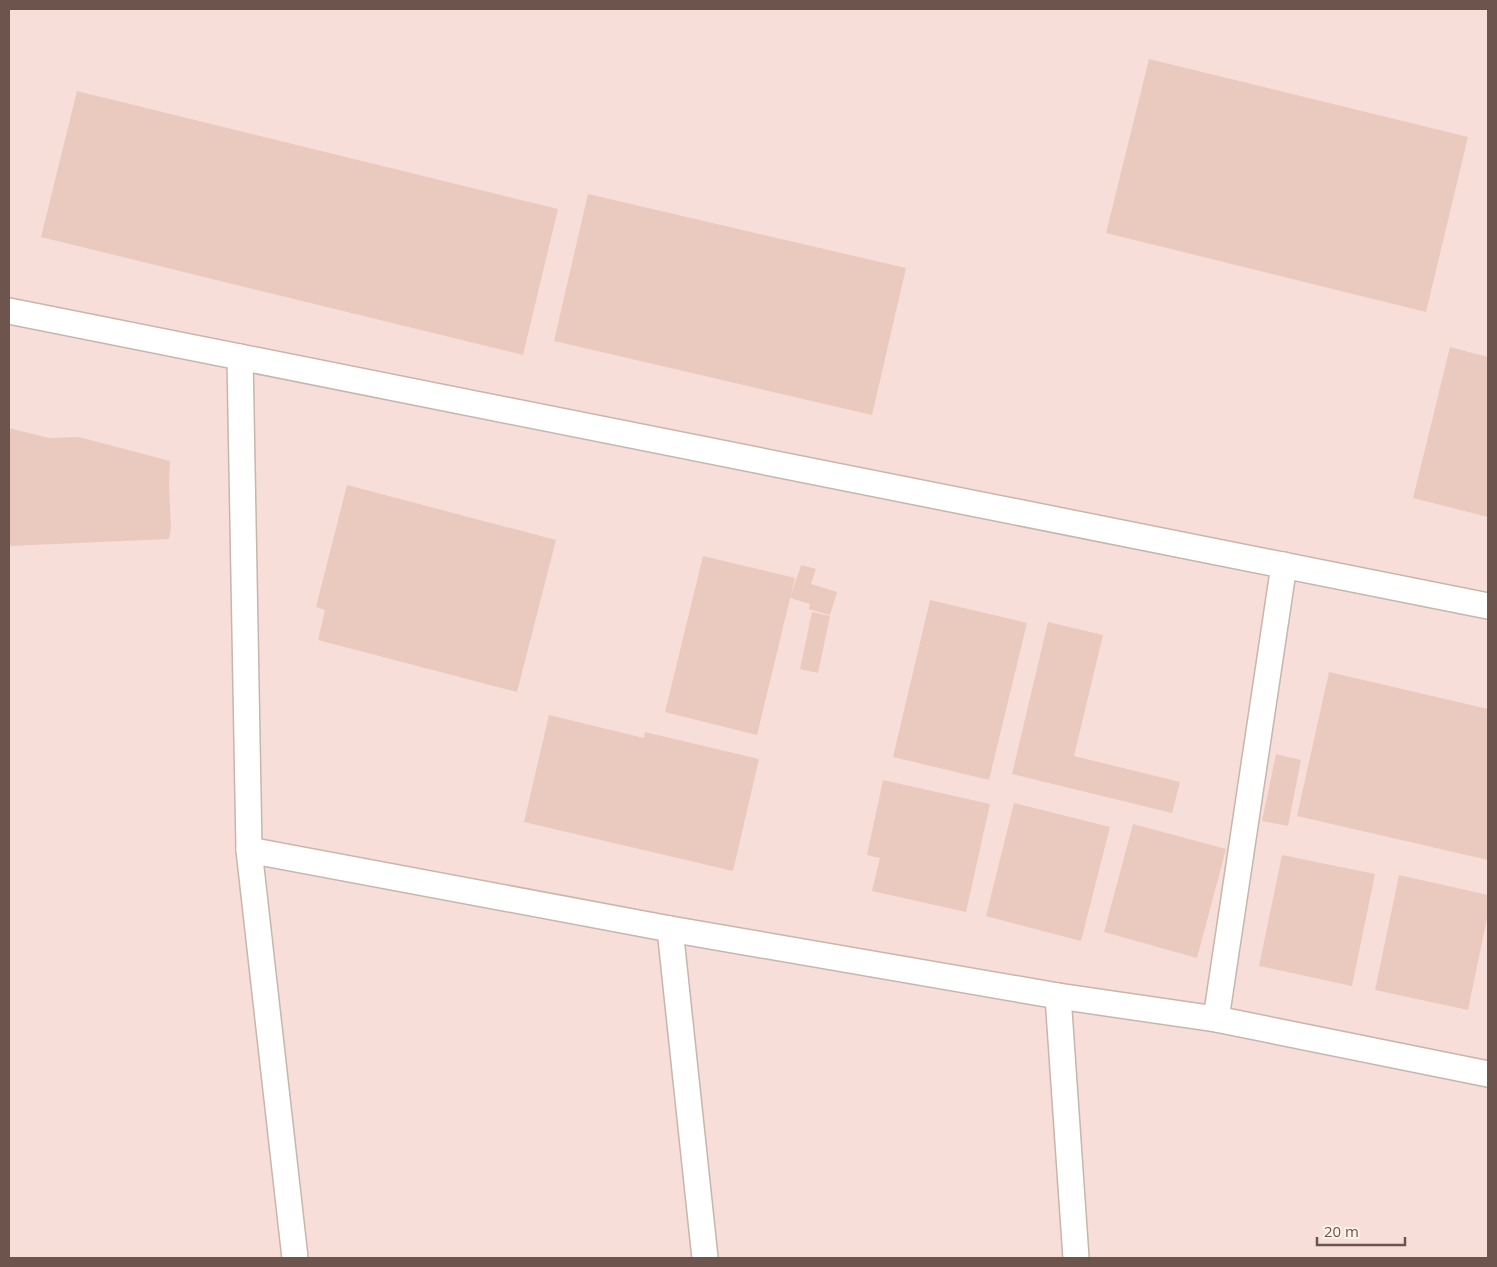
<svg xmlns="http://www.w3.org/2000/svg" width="1497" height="1267" viewBox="0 0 1497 1267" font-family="'Open Sans',sans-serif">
	<rect width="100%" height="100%" fill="#f9eee3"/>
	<rect fill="#f8ded8" x="9" y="9" width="1479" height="1249"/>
	<g fill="#eacabe">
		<path d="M 1149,59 L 1468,137 L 1426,312 L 1106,233 Z"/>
		<path d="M 77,91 L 558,209 L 523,355 L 41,237 Z"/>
		<path d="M 588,194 L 906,268 L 872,415 L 554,341 Z"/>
		<path d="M 1450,347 L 1488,357 L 1488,517 L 1413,498 Z"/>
		<path d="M 9,428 L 49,438 L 79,437 L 170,461 L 169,485 L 171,528 L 169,539 L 9,546 Z"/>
		<path d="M 347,485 L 556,540 L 517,692 L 318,640 L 325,610 L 316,607 Z"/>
		<path d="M 703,556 L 795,578 L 757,735 L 665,712 Z"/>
		<path d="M 801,565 L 816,569 L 811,584 L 837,592 L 830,615 L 809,609 L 810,604 L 790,598 Z"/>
		<path d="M 930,600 L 1027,623 L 989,780 L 893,757 Z"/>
		<path d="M 812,612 L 830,616 L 818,673 L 800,669 Z"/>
		<path d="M 1048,622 L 1103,635 L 1074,756 L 1180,782 L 1172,813 L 1012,774 Z"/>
		<path d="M 1329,672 L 1488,709 L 1488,860 L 1297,816 Z"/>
		<path d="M 549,715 L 644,738 L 645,732 L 759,759 L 733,871 L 524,822 Z"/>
		<path d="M 1276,754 L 1301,760 L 1288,826 L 1262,821 Z"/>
		<path d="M 883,780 L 990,804 L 966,912 L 872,891 L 880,858 L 867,855 Z"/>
		<path d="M 1014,803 L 1110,827 L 1081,941 L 986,916 Z"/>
		<path d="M 1133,824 L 1226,849 L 1197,958 L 1104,932 Z"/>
		<path d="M 1282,855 L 1375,874 L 1352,986 L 1259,966 Z"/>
		<path d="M 1399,875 L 1488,895 L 1488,913 L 1468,1010 L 1375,990 Z"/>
	</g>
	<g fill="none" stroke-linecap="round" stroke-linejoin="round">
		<g stroke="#c8b5ac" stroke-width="28">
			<g id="minor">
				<path d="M 9,311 L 1488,606"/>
				<path d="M 240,357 L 249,850 L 295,1258"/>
				<path d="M 249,850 L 670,929 L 1058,996 L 1216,1019 L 1488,1074"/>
				<path d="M 670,929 L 705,1258"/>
				<path d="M 1058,996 L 1076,1258"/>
				<path d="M 1216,1019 L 1284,565"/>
			</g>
		</g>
		<use href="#minor" stroke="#fff" stroke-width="25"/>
	</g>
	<rect width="1497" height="1267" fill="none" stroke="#6d544d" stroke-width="20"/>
	<path d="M1317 1237v8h88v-8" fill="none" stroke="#6d544d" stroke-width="2.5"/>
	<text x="1324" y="1237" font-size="15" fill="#6d544d" stroke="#fcf2e9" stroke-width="4" paint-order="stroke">20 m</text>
</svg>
